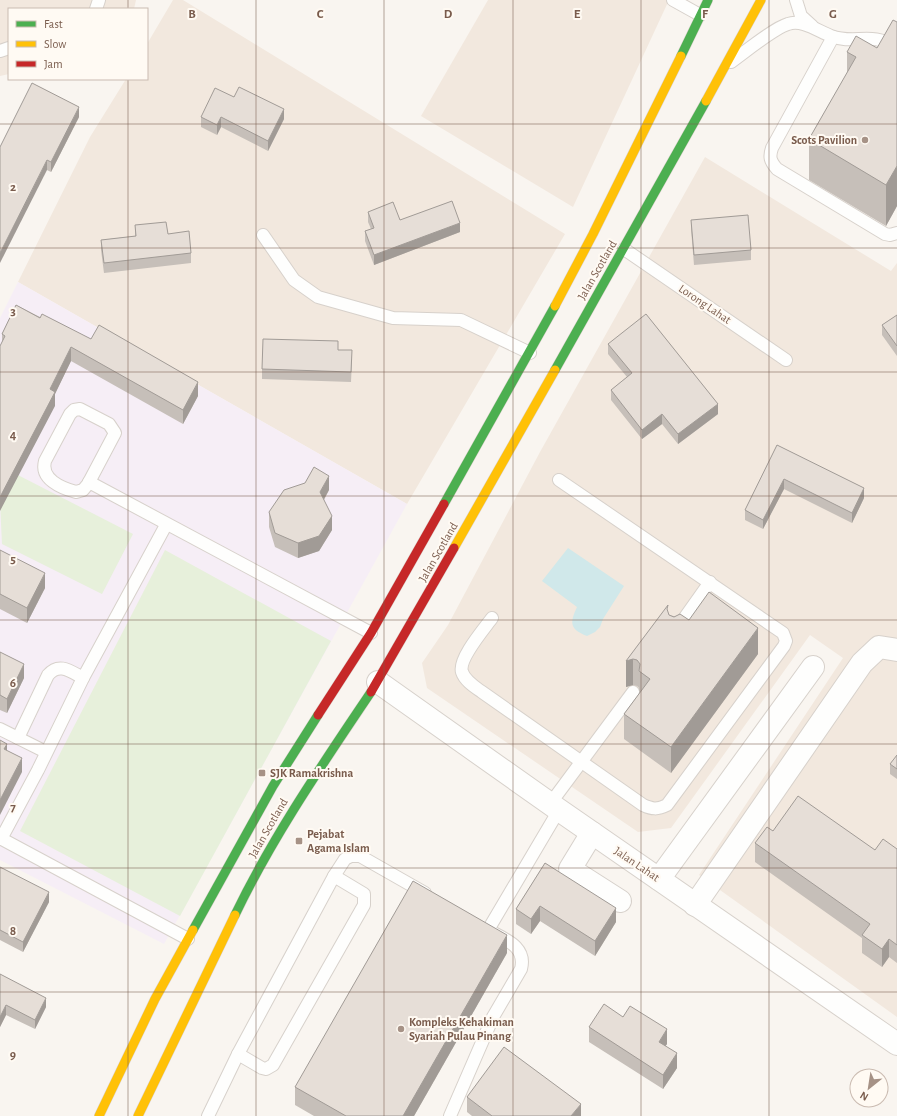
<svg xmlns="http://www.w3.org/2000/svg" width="897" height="1116" viewBox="0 0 897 1116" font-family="'Alegreya Sans',sans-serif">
	<rect width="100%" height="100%" fill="#f9f5f0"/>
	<g fill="#f2e8de">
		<path d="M 0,0 L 136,0 L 134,9 L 9,9 L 9,74 L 0,76 Z"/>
		<path d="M 173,0 L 183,0 L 565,234 L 407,504 L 18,282 L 90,137 L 126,79 L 147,79 L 147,44 Z"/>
		<path d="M 488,0 L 669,0 L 573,207 L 421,116 Z"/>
		<path d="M 705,157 L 891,271 L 897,263 L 897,1017 L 699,875 L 843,658 L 810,635 L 671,828 L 638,832 L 427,688 L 422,663 L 448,625 L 540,452 Z"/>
	</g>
	<path fill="#f6eef6" d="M 18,282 L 407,504 L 164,944 L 0,860 L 0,318 Z"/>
	<g fill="#e7f0db">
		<path d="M 14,473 L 133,534 L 102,594 L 2,544 L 0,502 Z"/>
		<path d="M 165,550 L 331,641 L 180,916 L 20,831 Z"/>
	</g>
	<path fill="#d0e8ea" d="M 568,548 L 624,586 L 603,619 L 600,627 L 595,632 L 587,636 C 569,629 570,622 577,607 L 542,581 Z"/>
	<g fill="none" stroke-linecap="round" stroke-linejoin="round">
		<g stroke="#d7d1cb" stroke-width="14">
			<g id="lane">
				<path d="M 673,0 L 700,15"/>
				<path d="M 796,0 L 801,16 L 812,26"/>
				<path d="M 96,9 L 99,0"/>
				<path d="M 833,37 L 772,148 C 769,157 770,161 777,169 L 885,234 L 890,235 L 897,233"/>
				<path d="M 0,51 L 9,48"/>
				<path d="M 731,62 C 745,52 774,28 788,24 C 802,19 818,31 831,36 C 855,45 870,31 897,47"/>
				<path d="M 263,235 L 294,280 L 318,297 L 393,318 L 461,320 L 530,353"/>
				<path d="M 624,249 L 786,360"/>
				<path d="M 80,409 L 109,424 L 115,433 L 88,484 L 83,490 L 76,492 C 61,488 40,479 45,461 L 70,414 L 74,410 Z"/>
				<path d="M 89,482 L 371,633"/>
				<path d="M 492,618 C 484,629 458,659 462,672 C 465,681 475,687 482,692 L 643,805 C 652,809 657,810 667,805 L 784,646 L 786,641 L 783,633 L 559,480"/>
				<path d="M 676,630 L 710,582"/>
				<path d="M 0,729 L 46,752"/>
				<path d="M 18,738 L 48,675 C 59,662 70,671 83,678"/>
				<path d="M 550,804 L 633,692"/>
				<path d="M 0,838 L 188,939"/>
				<path d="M 1,839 L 38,770 L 83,678 L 166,525"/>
				<path d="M 238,1054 L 262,1068 L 266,1069 L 273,1065 L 364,905 L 364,894 L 334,876"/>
				<path d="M 208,1116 L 238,1054 L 334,876 L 345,859 L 351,856 L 360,856 L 425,893"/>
				<path d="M 450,1116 L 493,1017 L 521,969 C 527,946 504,939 488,930 L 559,810"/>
			</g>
		</g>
		<g stroke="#d7d1cb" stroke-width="24">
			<g id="street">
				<path d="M 378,682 L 559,810 L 897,1044"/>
				<path d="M 592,833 L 570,869 L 620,901"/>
				<path d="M 659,879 L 813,667"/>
				<path d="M 695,905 L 862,663 L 879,647 L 897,650"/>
			</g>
		</g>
		<g stroke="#dad1cc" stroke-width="10">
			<g id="fast">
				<path d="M 681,56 L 708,0"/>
				<path d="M 555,370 L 706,101"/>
				<path d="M 444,504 L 555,306"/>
				<path d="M 235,915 C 273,836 322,765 371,692"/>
				<path d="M 193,930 L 273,786 L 318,715"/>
			</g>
		</g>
		<g stroke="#dad1cc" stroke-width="10">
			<g id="slow">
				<path d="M 706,101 L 761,0"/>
				<path d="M 555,306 L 593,234 L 681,56"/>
				<path d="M 454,548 L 555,370"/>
				<path d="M 99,1116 L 155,999 L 193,930"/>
				<path d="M 138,1116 L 235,915"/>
			</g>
		</g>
		<g stroke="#dad1cc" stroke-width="10">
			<g id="jam">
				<path d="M 371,692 L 454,548"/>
				<path d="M 318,715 L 371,633 L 444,504"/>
			</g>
		</g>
		<use href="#lane" stroke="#fefefd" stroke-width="12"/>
		<use href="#street" stroke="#fefefd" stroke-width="22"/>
		<use href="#fast" stroke="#4caf50" stroke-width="9"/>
		<use href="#slow" stroke="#ffc107" stroke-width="9"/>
		<use href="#jam" stroke="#c62828" stroke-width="9"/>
	</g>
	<g fill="#c6bfb9">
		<path d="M 897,22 L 897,206 L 886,226 L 809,180 L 809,139 L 847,75 L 847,52 L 877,48 Z"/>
		<path d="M 234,97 L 284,119 L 268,151 L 221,127 L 217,135 L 201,127 L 201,117 Z"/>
		<path d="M 79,117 L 51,172 L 0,147 Z"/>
		<path d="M 368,212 L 400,220 L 460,232 L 374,265 L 365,241 L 365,231 L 371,229 L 368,222 Z"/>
		<path d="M 691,220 L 751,250 L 751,260 L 694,265 L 691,229 Z"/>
		<path d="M 135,225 L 168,234 L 191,253 L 191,263 L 104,273 L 101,250 L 101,240 L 135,236 Z"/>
		<path d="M 16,305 L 198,396 L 183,424 L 71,361 L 55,394 L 55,406 L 2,343 L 2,334 Z"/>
		<path d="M 897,315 L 897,356 L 882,335 L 882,325 Z"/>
		<path d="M 608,344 L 718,414 L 678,444 L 662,424 L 642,439 L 611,400 L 611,390 L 627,377 L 608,354 Z"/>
		<path d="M 338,350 L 352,360 L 351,382 L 262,379 L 262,369 Z"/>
		<path d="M 777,445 L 864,498 L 852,523 L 784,489 L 763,529 L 745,520 L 745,510 Z"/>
		<path d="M 329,490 L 324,500 L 332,530 L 319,551 L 298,558 L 275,547 L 269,527 L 269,512 Z"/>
		<path d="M 0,550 L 45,588 L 27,623 L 0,609 Z"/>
		<path d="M 668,612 L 669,615 L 689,620 L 758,654 L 671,773 L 624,739 L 624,714 L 639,694 L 639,688 L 637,686 L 633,685 L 626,687 L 626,661 Z"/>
		<path d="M 0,652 L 24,678 L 7,713 L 0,710 Z"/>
		<path d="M 897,755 L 897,779 L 890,774 L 890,764 Z"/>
		<path d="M 773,831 L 875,850 L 897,849 L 897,963 L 889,957 L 882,967 L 862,953 L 862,938 L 755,862 L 755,843 Z"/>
		<path d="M 545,863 L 616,922 L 595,956 L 540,921 L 531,934 L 516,924 L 516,909 Z"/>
		<path d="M 0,867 L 49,902 L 23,952 L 0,940 Z"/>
		<path d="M 507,953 L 414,1116 L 314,1116 L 295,1105 L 295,1087 Z"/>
		<path d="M 0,974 L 46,1007 L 35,1029 L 6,1015 L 0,1027 Z"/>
		<path d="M 589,1027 L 667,1044 L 665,1046 L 677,1068 L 663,1089 L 589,1042 Z"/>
		<path d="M 467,1097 L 581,1116 L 472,1116 L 467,1112 Z"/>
	</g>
	<g fill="#a19b96">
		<path d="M 79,107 L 79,117 L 51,172 L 51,162 Z"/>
		<path d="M 284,109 L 284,119 L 268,151 L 268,141 Z"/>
		<path d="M 221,117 L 221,127 L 217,135 L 217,125 Z"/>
		<path d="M 47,160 L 47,170 L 0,263 L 0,253 Z"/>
		<path d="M 897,166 L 897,206 L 886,226 L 886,185 Z"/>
		<path d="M 460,223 L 460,232 L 374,265 L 374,255 Z"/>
		<path d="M 71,347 L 71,361 L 55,394 L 55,406 L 0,511 L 0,497 L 50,389 Z"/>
		<path d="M 198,382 L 198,396 L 183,424 L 183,410 Z"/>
		<path d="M 718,404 L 718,414 L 678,444 L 678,434 Z"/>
		<path d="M 662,414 L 662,424 L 642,439 L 642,430 Z"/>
		<path d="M 329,476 L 329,490 L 320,506 L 320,492 Z"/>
		<path d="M 784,479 L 784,489 L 763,529 L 763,520 Z"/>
		<path d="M 864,488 L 864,498 L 852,523 L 852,513 Z"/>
		<path d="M 332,516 L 332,530 L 319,551 L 298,558 L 298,543 Z"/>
		<path d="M 45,573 L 45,588 L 27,623 L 27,608 Z"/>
		<path d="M 758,628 L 758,654 L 671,773 L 671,747 Z"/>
		<path d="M 633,659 L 633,685 L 626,687 L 626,661 Z"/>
		<path d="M 24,664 L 24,678 L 7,713 L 7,699 Z"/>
		<path d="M 7,744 L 7,758 L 4,749 Z"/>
		<path d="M 22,758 L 22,772 L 0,815 L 0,800 Z"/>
		<path d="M 49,892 L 49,902 L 23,952 L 23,942 Z"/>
		<path d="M 540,906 L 540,921 L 531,934 L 531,919 Z"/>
		<path d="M 616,908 L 616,922 L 595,956 L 595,941 Z"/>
		<path d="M 507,935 L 507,953 L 414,1116 L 403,1116 Z"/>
		<path d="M 889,939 L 889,957 L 882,967 L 882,949 Z"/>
		<path d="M 46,998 L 46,1007 L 35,1029 L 35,1020 Z"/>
		<path d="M 6,1005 L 6,1015 L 0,1027 L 0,1017 Z"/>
		<path d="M 667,1029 L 667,1044 L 659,1056 L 659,1042 Z"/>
		<path d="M 677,1053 L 677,1068 L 663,1089 L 663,1075 Z"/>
		<path d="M 581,1104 L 581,1116 L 571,1116 Z"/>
	</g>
	<g fill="#e6ded7" stroke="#a19b96">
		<path d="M 893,20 L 897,22 L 897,166 L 886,185 L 809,139 L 856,57 L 847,52 L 856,36 L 877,48 Z"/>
		<path d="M 32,83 L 79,107 L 51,162 L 47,160 L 0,253 L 0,147 Z"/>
		<path d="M 239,87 L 284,109 L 268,141 L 221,117 L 217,125 L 201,117 L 215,88 L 234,97 Z"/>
		<path d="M 452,201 L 460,223 L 374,255 L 365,231 L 374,228 L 368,212 L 393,202 L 400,220 Z"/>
		<path d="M 748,215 L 751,250 L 694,255 L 691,220 Z"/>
		<path d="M 166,222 L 168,234 L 189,231 L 191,253 L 104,263 L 101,240 L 136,236 L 135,225 Z"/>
		<path d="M 16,305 L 40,318 L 42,314 L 91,339 L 99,325 L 198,382 L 183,410 L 71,347 L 50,389 L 55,392 L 0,497 L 0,346 L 5,336 L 2,334 Z"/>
		<path d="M 646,314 L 718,404 L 678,434 L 662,414 L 642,430 L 611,390 L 632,373 L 608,344 Z"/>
		<path d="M 897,315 L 897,346 L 882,325 Z"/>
		<path d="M 263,339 L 338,341 L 338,350 L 352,350 L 351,372 L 262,369 Z"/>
		<path d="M 777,445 L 864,488 L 852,513 L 784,479 L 763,520 L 745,510 Z"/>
		<path d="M 314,467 L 329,476 L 320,492 L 332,516 L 319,536 L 298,543 L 275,533 L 269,512 L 284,490 L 305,483 Z"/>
		<path d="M 0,550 L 45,573 L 27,608 L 0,594 Z"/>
		<path d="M 709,592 L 758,628 L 671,747 L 624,714 L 650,679 L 639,671 L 640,664 L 637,660 L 633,659 L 626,661 L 668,605 L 667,609 L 669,615 L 674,617 L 680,614 L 689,620 Z"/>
		<path d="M 0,652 L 24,664 L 7,699 L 0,695 Z"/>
		<path d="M 0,740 L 7,744 L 4,749 L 22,758 L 0,800 Z"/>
		<path d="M 897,755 L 897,769 L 890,764 Z"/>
		<path d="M 798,796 L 875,850 L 883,839 L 897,849 L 897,945 L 889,939 L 882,949 L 862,935 L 870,924 L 755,843 L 767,827 L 773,831 Z"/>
		<path d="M 545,863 L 616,908 L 595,941 L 540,906 L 531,919 L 516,909 Z"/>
		<path d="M 0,867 L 49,892 L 23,942 L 0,930 Z"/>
		<path d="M 413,881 L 507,935 L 403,1116 L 346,1116 L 295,1087 Z"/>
		<path d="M 0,974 L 46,998 L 35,1020 L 6,1005 L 0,1017 Z"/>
		<path d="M 604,1004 L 623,1017 L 630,1006 L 667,1029 L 659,1042 L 677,1053 L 663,1075 L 589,1027 Z"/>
		<path d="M 504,1047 L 581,1104 L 571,1116 L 492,1116 L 467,1097 Z"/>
	</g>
	<path fill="none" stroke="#7a5c4d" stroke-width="1" stroke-opacity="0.55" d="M 128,0 L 128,9M 256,0 L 256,1116M 384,0 L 384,1116M 513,0 L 513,1116M 641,0 L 641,1116M 769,0 L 769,1116M 128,79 L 128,1116M 0,124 L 897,124M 0,248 L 897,248M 0,372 L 897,372M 0,496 L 897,496M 0,620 L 897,620M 0,744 L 897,744M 0,868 L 897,868M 0,992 L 897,992"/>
	<g fill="#a69286" stroke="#fffaf3" stroke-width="1.5">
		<circle cx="865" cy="140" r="4"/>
		<rect x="258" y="769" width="8" height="8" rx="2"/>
		<rect x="295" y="837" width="8" height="8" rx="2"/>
		<circle cx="401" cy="1029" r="4"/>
	</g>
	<g text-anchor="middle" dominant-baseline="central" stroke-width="4" stroke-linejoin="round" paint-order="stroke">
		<g font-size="12" font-weight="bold" fill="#7a5c4d" stroke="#fffaf3" text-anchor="start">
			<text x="857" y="140" text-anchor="end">Scots Pavilion</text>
			<text x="270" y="773">SJK Ramakrishna</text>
			<text x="307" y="834">Pejabat<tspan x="307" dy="14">Agama Islam</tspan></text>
			<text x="409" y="1022">Kompleks Kehakiman<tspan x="409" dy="14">Syariah Pulau Pinang</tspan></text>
		</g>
		<g font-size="12" fill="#7a5c4d" stroke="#fffaf3">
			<text transform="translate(597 270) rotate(-60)">Jalan Scotland</text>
			<text transform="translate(705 304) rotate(34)">Lorong Lahat</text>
			<text transform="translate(438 552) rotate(-60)">Jalan Scotland</text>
			<text transform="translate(268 828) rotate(-60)">Jalan Scotland</text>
			<text transform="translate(637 864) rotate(34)">Jalan Lahat</text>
		</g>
	</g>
	<g font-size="13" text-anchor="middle" font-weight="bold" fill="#7a5c4d" stroke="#fffaf3" stroke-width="4" stroke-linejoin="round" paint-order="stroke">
		<text x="192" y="18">B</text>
		<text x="320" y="18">C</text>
		<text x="448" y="18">D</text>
		<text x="577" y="18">E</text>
		<text x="705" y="18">F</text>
		<text x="833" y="18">G</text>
		<text x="13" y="191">2</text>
		<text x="13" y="315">3</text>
		<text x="13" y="439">4</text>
		<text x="13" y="563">5</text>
		<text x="13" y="687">6</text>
		<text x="13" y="811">7</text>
		<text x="13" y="935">8</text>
		<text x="13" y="1059">9</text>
	</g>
	<rect x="8" y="8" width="140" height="72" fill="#fffaf3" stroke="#cabbb1"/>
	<rect x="16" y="21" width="20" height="6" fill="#4caf50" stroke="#cabbb1"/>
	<text x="44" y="28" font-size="12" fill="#7a5c4d">Fast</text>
	<rect x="16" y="41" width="20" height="6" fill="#ffc107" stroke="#cabbb1"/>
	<text x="44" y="48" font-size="12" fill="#7a5c4d">Slow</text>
	<rect x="16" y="61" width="20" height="6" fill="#c62828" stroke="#cabbb1"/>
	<text x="44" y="68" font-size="12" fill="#7a5c4d">Jam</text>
	<g transform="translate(869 1088) rotate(210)"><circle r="19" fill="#fffaf3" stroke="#cabbb1"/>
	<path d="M0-3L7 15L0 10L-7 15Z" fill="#a69286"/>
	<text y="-6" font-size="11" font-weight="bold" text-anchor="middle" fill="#7a5c4d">N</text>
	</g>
</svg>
